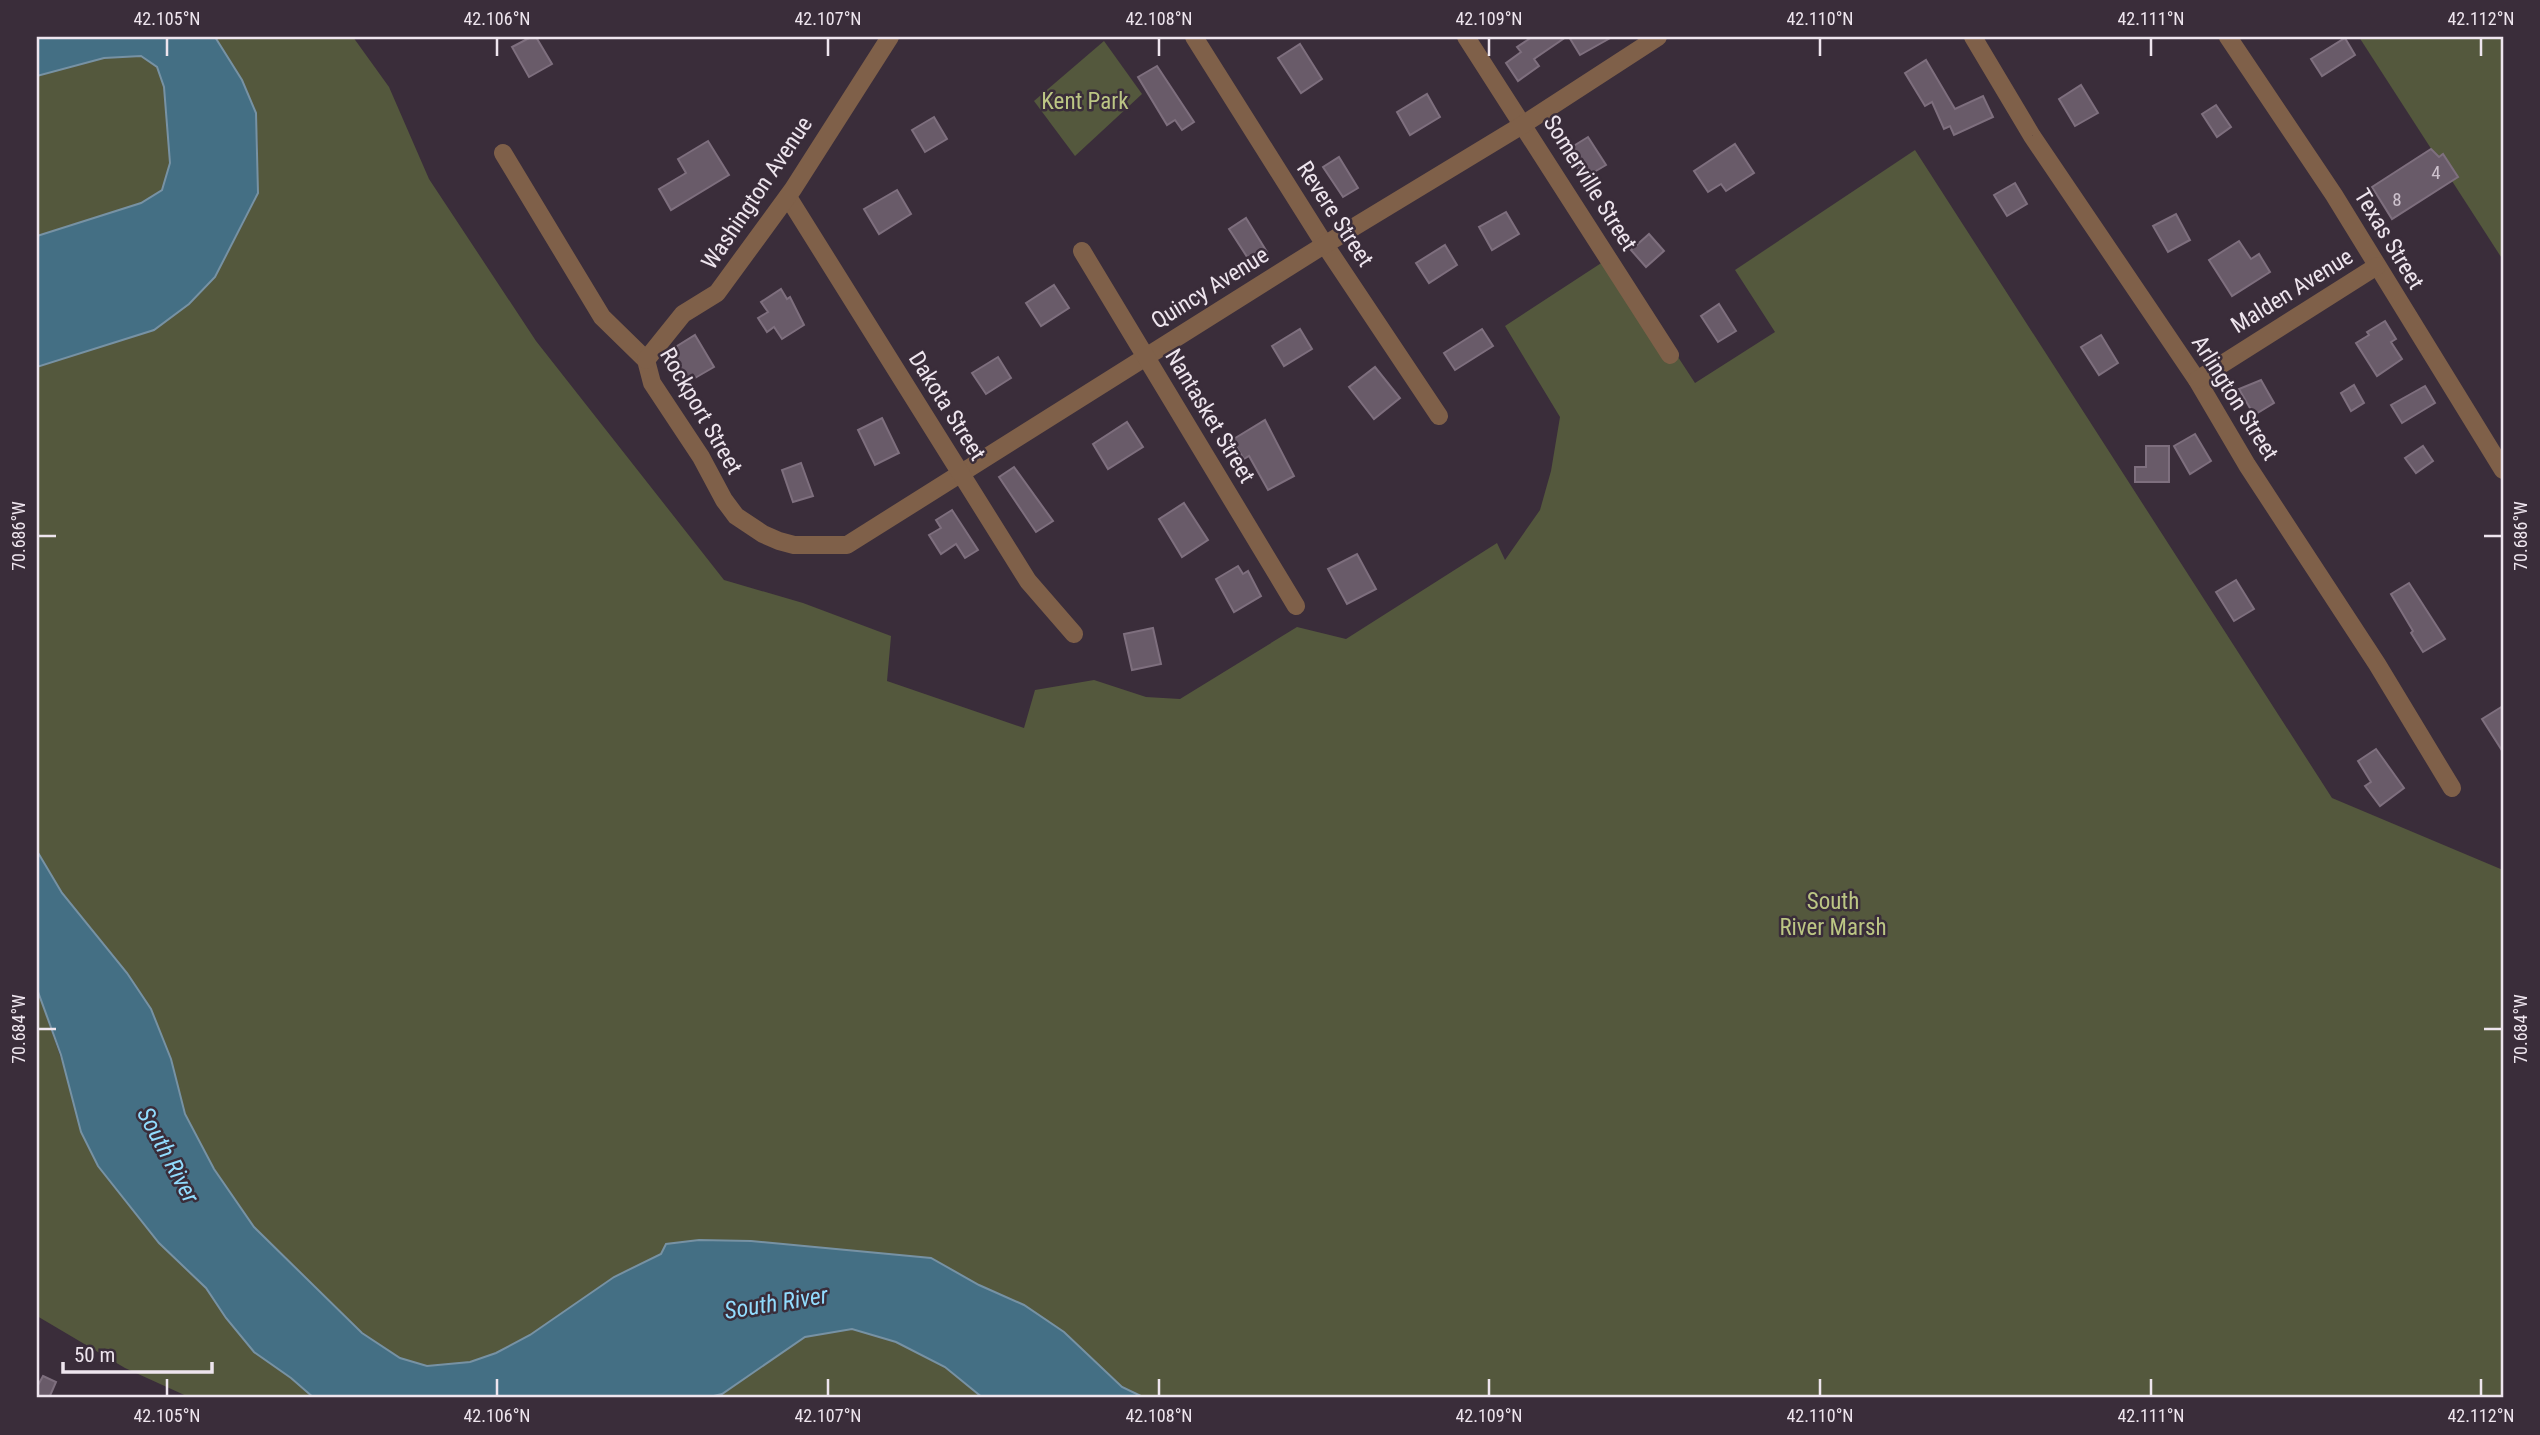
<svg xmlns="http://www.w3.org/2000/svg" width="2540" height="1435" viewBox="0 0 2540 1435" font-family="'Roboto Condensed',sans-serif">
	<rect width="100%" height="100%" fill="#3a2d3a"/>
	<g fill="#54583d">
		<path d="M 215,37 L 353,37 L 389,87 L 429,179 L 536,341 L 724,580 L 803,603 L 891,636 L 887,681 L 1024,728 L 1035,690 L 1094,680 L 1146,697 L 1180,699 L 1297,627 L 1346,639 L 1497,543 L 1505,560 L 1540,510 L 1551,471 L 1560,417 L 1505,326 L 1612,256 L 1695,383 L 1775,332 L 1735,270 L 1915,150 L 2332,798 L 2503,870 L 2503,1398 L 1145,1398 L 1122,1387 L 1064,1332 L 1024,1305 L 979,1285 L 871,1252 L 819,1249 L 751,1241 L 699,1240 L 661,1254 L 614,1277 L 530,1335 L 496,1353 L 470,1362 L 427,1366 L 400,1358 L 362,1333 L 254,1227 L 214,1169 L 185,1114 L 171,1059 L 151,1009 L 127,973 L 62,893 L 37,851 L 37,367 L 154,330 L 189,304 L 215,277 L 244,222 L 258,153 L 256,113 L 242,80 Z"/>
		<path d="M 2359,37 L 2503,37 L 2503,260 Z"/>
		<path d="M 1104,41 L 1142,94 L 1075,156 L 1034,101 Z"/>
		<path d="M 141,56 L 157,67 L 164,87 L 170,163 L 162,190 L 141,203 L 37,236 L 37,76 L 104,58 Z"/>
		<path d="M 37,989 L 98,1166 L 159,1243 L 206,1288 L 226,1318 L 314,1398 L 191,1398 L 125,1368 L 37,1316 Z"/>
		<path d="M 852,1329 L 896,1342 L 945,1367 L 983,1398 L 705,1398 L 722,1394 L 805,1337 Z"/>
	</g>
	<g fill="#446f84" stroke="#7792a4" stroke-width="2">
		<path d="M 37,37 L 215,37 L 242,80 L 256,113 L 258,193 L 215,277 L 189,304 L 154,330 L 37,367 L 37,236 L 141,203 L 162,190 L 170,163 L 164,87 L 157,67 L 141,56 L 104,58 L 37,76 Z"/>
		<path d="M 37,851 L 62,893 L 127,973 L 151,1009 L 171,1059 L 185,1114 L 214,1169 L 254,1227 L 362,1333 L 400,1358 L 427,1366 L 470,1362 L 496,1353 L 530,1335 L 614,1277 L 661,1254 L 666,1244 L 699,1240 L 751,1241 L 931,1258 L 979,1285 L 1024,1305 L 1064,1332 L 1122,1387 L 1145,1398 L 983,1398 L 945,1367 L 896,1342 L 852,1329 L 805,1337 L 722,1394 L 705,1398 L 314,1398 L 291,1378 L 254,1352 L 226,1318 L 206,1288 L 159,1243 L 98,1166 L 81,1132 L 61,1055 L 37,989 Z"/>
	</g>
	<g fill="#695b69" stroke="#7e6f7e" stroke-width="2">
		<path d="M 531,37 L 536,37 L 552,64 L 529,77 L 512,47 Z"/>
		<path d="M 1532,37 L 1566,37 L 1534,59 L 1539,66 L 1518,81 L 1506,63 L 1521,52 L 1517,47 Z"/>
		<path d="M 1569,37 L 1612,37 L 1580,55 Z"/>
		<path d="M 2345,38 L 2355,55 L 2322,76 L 2311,59 Z"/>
		<path d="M 1300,44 L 1322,79 L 1301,93 L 1278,58 Z"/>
		<path d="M 1926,60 L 1955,109 L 1983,96 L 1993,117 L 1954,135 L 1950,126 L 1944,129 L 1932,102 L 1925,106 L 1905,73 Z"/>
		<path d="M 1157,66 L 1194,122 L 1182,130 L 1175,120 L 1167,125 L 1138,77 Z"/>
		<path d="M 2081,85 L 2098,113 L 2075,126 L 2059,99 Z"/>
		<path d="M 1427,94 L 1440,117 L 1410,135 L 1397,112 Z"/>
		<path d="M 2216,105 L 2231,127 L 2217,137 L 2202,114 Z"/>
		<path d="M 934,117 L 947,139 L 925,152 L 912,130 Z"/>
		<path d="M 1588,137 L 1606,165 L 1584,178 L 1567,150 Z"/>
		<path d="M 708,141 L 729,175 L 671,210 L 659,189 L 686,173 L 678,159 Z"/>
		<path d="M 1735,144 L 1754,173 L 1726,191 L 1721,184 L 1708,192 L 1694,171 Z"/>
		<path d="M 2431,149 L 2439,157 L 2443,154 L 2458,177 L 2392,219 L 2372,187 Z"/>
		<path d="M 1339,157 L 1358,188 L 1343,197 L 1323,167 Z"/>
		<path d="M 2015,183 L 2027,204 L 2007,216 L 1994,195 Z"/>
		<path d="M 897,190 L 911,214 L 879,234 L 864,209 Z"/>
		<path d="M 1506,212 L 1519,234 L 1492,250 L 1479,227 Z"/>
		<path d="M 2176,214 L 2190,240 L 2168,252 L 2153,226 Z"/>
		<path d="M 1246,218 L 1267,252 L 1251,263 L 1229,229 Z"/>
		<path d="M 1649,234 L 1664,251 L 1646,267 L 1631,250 Z"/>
		<path d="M 2239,241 L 2251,259 L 2259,254 L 2270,272 L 2232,296 L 2209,260 Z"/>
		<path d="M 1445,245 L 1457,265 L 1429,283 L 1416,263 Z"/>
		<path d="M 1054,285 L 1069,308 L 1041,326 L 1026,303 Z"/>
		<path d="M 781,289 L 787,299 L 790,297 L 804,325 L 782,339 L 774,327 L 767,332 L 758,318 L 768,312 L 761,302 Z"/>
		<path d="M 1719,304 L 1736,331 L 1718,342 L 1701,316 Z"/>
		<path d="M 2385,321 L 2396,339 L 2391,342 L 2402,359 L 2377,376 L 2356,343 L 2369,335 L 2367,332 Z"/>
		<path d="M 1300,329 L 1312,349 L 1284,366 L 1272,346 Z"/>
		<path d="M 1482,329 L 1493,346 L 1455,370 L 1444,353 Z"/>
		<path d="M 695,335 L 714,367 L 688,382 L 669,351 Z"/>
		<path d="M 2101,335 L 2118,363 L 2099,375 L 2081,347 Z"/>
		<path d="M 998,357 L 1011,378 L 986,394 L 972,373 Z"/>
		<path d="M 1375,367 L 1400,398 L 1374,419 L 1349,387 Z"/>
		<path d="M 2261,380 L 2274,403 L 2254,415 L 2239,389 Z"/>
		<path d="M 2354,385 L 2364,403 L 2351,411 L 2341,393 Z"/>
		<path d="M 2425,386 L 2435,403 L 2402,423 L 2391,405 Z"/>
		<path d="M 882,418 L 899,453 L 875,465 L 858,430 Z"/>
		<path d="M 1265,420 L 1294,476 L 1268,490 L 1249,456 L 1244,459 L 1232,440 Z"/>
		<path d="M 1127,422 L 1143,447 L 1108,469 L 1093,444 Z"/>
		<path d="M 2195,434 L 2211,461 L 2190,474 L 2174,446 Z"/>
		<path d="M 2146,446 L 2169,446 L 2169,482 L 2135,482 L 2135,467 L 2146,467 Z"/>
		<path d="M 2423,446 L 2433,461 L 2416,473 L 2405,458 Z"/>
		<path d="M 801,463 L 813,496 L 793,502 L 782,470 Z"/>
		<path d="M 1014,467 L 1053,521 L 1036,532 L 999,477 Z"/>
		<path d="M 1184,503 L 1208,540 L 1182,557 L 1159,519 Z"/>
		<path d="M 952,510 L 978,550 L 965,558 L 956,544 L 941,554 L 929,535 L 941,528 L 936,520 Z"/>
		<path d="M 1357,554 L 1376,589 L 1347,604 L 1328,569 Z"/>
		<path d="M 1238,566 L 1243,574 L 1248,571 L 1261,596 L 1234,612 L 1216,579 Z"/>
		<path d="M 2236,580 L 2254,609 L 2234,621 L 2216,592 Z"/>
		<path d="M 2409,583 L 2445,639 L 2423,652 L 2411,633 L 2413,631 L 2391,594 Z"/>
		<path d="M 1153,628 L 1161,664 L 1132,670 L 1124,634 Z"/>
		<path d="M 2503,706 L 2503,752 L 2482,719 Z"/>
		<path d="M 2376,749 L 2404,788 L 2380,806 L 2365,786 L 2371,782 L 2358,761 Z"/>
		<path d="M 43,1376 L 56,1382 L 49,1398 L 37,1398 L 37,1387 Z"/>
	</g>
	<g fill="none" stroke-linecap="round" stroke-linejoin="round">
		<g stroke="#7f6049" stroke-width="18">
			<path d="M 1194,37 L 1325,245 L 1439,416"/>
			<path d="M 1466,37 L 1670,355"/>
			<path d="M 1973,37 L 2032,136 L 2197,380 L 2247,465 L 2377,664 L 2452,788"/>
			<path d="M 2228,37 L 2334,195 L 2503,470"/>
			<path d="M 503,153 L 602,317 L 646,360 L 652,383 L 701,457 L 724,500 L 736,516 L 763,534 L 779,541 L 794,545 L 847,545 L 1316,250 L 1524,124 L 1658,37"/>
			<path d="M 788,197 L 1028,581 L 1074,634"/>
			<path d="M 1082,251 L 1296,606"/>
			<path d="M 646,360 L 683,314 L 717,293 L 793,189 L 890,37"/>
			<path d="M 2197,380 L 2377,266"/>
		</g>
	</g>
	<path fill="none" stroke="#eee5ee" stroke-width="2.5" d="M 167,38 L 167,56M 497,38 L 497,56M 828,38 L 828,56M 1159,38 L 1159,56M 1489,38 L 1489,56M 1820,38 L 1820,56M 2151,38 L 2151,56M 2481,38 L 2481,56M 38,536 L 56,536M 2484,536 L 2502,536M 38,1029 L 56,1029M 2484,1029 L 2502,1029M 167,1379 L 167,1396M 497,1379 L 497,1396M 828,1379 L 828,1396M 1159,1379 L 1159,1396M 1489,1379 L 1489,1396M 1820,1379 L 1820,1396M 2151,1379 L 2151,1396M 2481,1379 L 2481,1396"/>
	<g text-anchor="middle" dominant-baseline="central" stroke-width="5" stroke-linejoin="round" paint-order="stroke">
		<g font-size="19" fill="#cdc2cd">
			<text x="2436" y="172">4</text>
			<text x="2397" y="199">8</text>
		</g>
		<g font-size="23" fill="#bcc684" stroke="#3a2d3a">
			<text x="1085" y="101">Kent Park</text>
			<text x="1833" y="901">South<tspan x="1833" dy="26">River Marsh</tspan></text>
		</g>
		<g font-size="23" fill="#eee5ee" stroke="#3a2d3a">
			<text transform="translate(1590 183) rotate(58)">Somerville Street</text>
			<text transform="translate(757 193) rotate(-56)">Washington Avenue</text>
			<text transform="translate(1335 214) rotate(57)">Revere Street</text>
			<text transform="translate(2389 239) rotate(59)">Texas Street</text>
			<text transform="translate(1210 288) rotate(-32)">Quincy Avenue</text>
			<text transform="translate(2292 291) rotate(-32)">Malden Avenue</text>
			<text transform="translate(2235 398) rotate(58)">Arlington Street</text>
			<text transform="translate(947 406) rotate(58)">Dakota Street</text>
			<text transform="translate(701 411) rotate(60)">Rockport Street</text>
			<text transform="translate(1210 416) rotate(59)">Nantasket Street</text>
		</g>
		<g font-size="24" font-style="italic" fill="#92dcfe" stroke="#3a2d3a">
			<text transform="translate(168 1155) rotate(62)">South River</text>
			<text transform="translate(776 1303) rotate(-9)">South River</text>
		</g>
	</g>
	<rect width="2540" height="1435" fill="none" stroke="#3a2d3a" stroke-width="77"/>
	<path d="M63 1362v10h149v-10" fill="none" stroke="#eee5ee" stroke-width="3.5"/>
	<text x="74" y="1362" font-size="21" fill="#eee5ee" stroke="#3a2d3a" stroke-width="5" paint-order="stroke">50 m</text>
	<rect x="38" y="38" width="2464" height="1358" fill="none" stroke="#eee5ee" stroke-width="2.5"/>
	<g font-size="18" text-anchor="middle" fill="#eee5ee">
		<text x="167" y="25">42.105°N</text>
		<text x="497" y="25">42.106°N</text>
		<text x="828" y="25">42.107°N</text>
		<text x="1159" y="25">42.108°N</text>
		<text x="1489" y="25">42.109°N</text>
		<text x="1820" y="25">42.110°N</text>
		<text x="2151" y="25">42.111°N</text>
		<text x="2481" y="25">42.112°N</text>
		<text transform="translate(2521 536) rotate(-90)" y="6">70.686°W</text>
		<text transform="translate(19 536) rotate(-90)" y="6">70.686°W</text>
		<text transform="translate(2521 1029) rotate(-90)" y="6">70.684°W</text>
		<text transform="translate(19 1029) rotate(-90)" y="6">70.684°W</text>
		<text x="167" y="1422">42.105°N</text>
		<text x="497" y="1422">42.106°N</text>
		<text x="828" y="1422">42.107°N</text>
		<text x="1159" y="1422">42.108°N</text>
		<text x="1489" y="1422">42.109°N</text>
		<text x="1820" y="1422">42.110°N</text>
		<text x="2151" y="1422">42.111°N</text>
		<text x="2481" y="1422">42.112°N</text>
	</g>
</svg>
